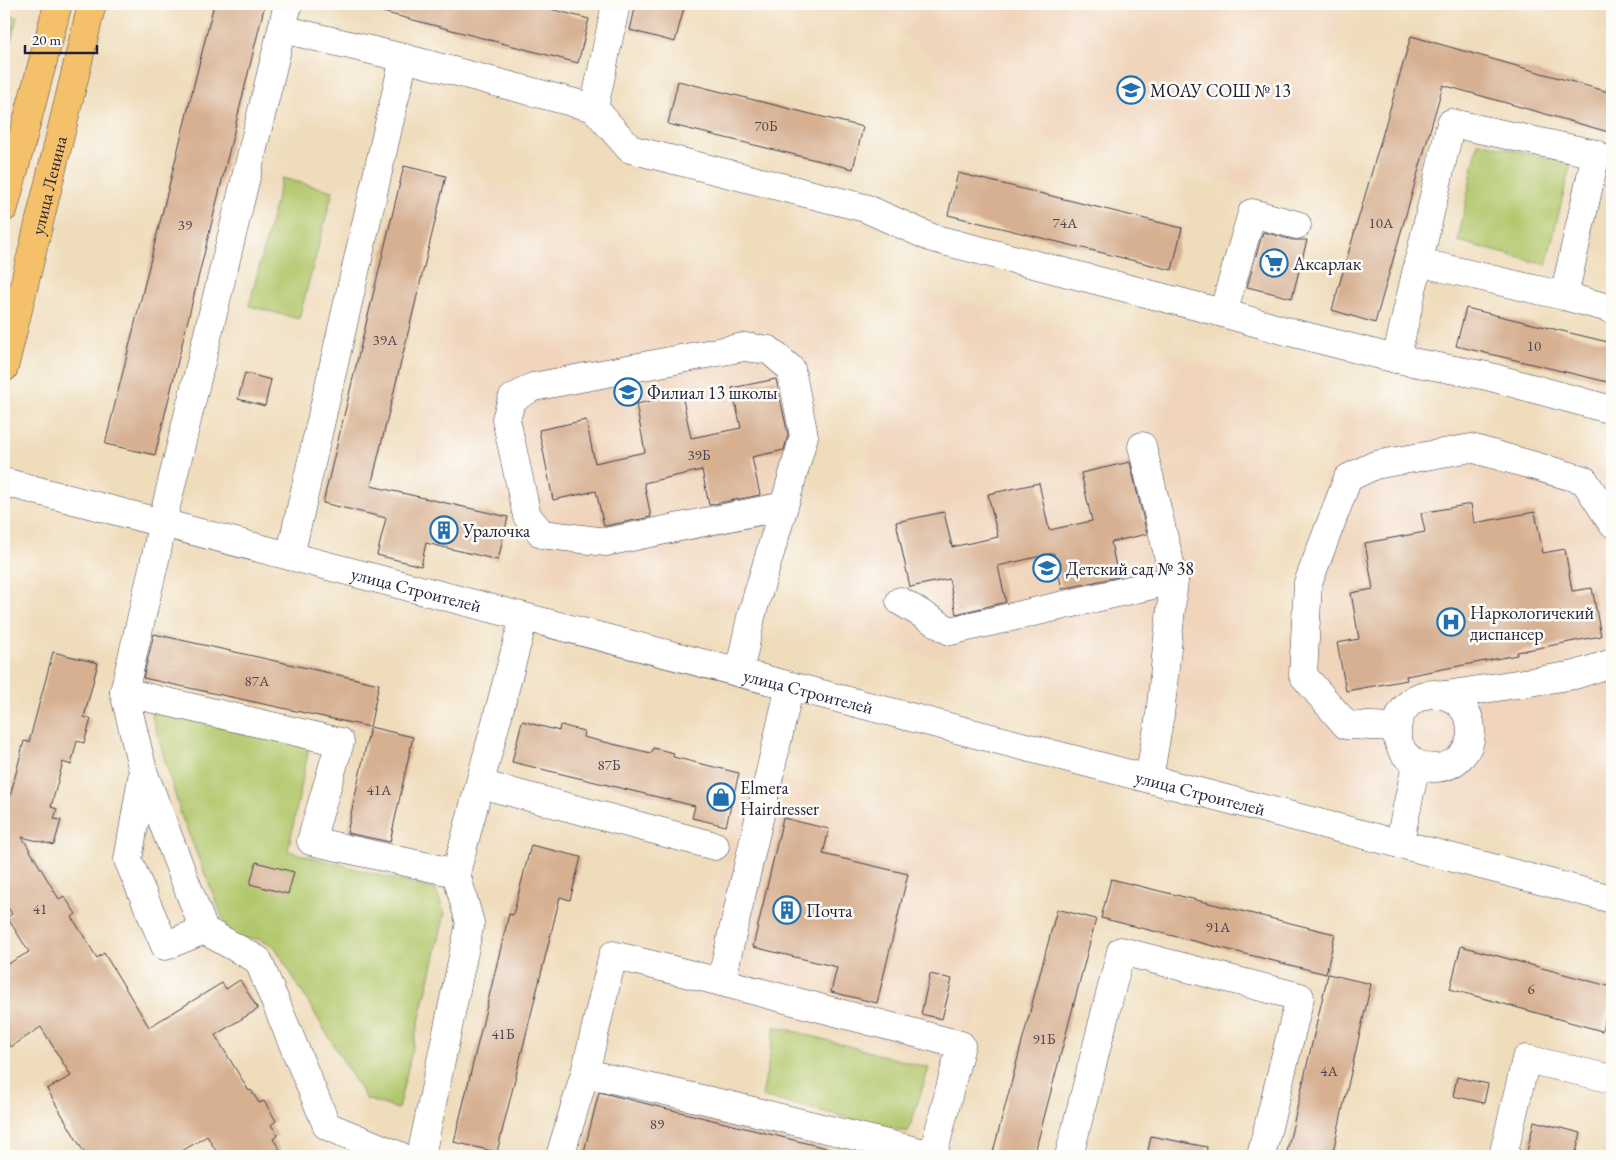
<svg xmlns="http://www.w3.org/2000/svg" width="1616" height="1160" viewBox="0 0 1616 1160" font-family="'EB Garamond',serif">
	<rect width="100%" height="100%" fill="#fdfcf7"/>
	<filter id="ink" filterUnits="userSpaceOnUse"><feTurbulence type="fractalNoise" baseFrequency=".02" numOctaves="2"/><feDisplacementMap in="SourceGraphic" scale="10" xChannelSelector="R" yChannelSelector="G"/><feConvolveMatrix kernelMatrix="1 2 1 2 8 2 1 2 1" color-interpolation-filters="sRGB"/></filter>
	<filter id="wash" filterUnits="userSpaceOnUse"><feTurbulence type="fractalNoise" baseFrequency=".0096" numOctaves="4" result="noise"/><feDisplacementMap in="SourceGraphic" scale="20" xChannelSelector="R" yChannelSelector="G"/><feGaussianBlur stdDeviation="1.12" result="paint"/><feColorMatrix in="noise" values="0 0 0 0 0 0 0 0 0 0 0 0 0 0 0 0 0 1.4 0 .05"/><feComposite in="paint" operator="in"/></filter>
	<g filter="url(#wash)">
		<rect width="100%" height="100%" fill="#efdcbb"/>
		<g fill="#f0d5bc">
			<path d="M 867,4 L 1344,4 L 1291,200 L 1206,176 L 945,113 L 939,61 Z"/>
			<path d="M 468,181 L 574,205 L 568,237 L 851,300 L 764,618 L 513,579 L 518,507 L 412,484 Z"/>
			<path d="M 919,290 L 1269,381 L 1261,446 L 1286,450 L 1216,730 L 822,629 L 853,508 Z"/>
			<path d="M 1344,404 L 1612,470 L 1612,863 L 1252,773 Z"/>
			<path d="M 745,770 L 1020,835 L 966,1063 L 691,997 Z"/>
		</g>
		<g fill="#b2c76c" stroke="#6a7454">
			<path d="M 4,14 L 17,17 L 4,68 Z"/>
			<path d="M 1478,142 L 1571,163 L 1546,265 L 1458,241 Z"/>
			<path d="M 282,178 L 333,191 L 299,319 L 249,306 Z"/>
			<path d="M 149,706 L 310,743 L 288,851 L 436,890 L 445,914 L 398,1109 L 366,1099 L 275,947 L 257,939 L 231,938 L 181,815 Z"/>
			<path d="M 775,1026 L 929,1068 L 908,1132 L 762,1097 Z"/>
		</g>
		<g id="blocks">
			<g fill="#d7b092">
				<path d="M 214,4 L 265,4 L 155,455 L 105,444 Z"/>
				<path d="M 376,4 L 531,4 L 589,19 L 578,63 L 375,10 Z"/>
				<path d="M 636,4 L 685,4 L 675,42 L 630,30 Z"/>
				<path d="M 1411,36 L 1612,93 L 1612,133 L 1443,85 L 1375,323 L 1332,310 Z"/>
				<path d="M 678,81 L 863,127 L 853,169 L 668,124 Z"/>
				<path d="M 404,166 L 446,176 L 371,486 L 508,517 L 498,560 L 426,543 L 421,566 L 377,555 L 386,518 L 323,503 Z"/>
				<path d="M 958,173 L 1182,228 L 1172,270 L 948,215 Z"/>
				<path d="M 1263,232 L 1293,240 L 1307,240 L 1292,298 L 1247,287 Z"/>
				<path d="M 1466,308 L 1612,343 L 1612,383 L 1456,346 Z"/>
				<path d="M 245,373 L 271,380 L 265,406 L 238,399 Z"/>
				<path d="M 776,379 L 788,435 L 784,450 L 752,457 L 760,495 L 709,505 L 702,470 L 644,483 L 651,517 L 605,526 L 604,526 L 596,491 L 553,500 L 539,430 L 586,420 L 595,463 L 645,452 L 636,404 L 682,395 L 691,438 L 741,428 L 732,388 Z"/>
				<path d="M 1130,462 L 1147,534 L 1111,542 L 1118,577 L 1062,589 L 1054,553 L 998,566 L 1006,602 L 956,614 L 949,579 L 910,587 L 896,522 L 944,512 L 952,547 L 998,537 L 988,494 L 1039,483 L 1049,530 L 1092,521 L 1081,473 Z"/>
				<path d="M 1471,504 L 1474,523 L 1535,512 L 1543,553 L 1565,549 L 1572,591 L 1592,588 L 1601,636 L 1517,652 L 1517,655 L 1406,676 L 1407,680 L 1346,691 L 1337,643 L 1359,639 L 1351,593 L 1373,589 L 1365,543 L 1425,532 L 1421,513 Z"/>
				<path d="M 154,634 L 379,684 L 370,727 L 143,678 Z"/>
				<path d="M 53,652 L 98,663 L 84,717 L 91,719 L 84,743 L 77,741 L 71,765 L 63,762 L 51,807 L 57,809 L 54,819 L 61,820 L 54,845 L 22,837 L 59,899 L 64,896 L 76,914 L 72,917 L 97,958 L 104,953 L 149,1027 L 222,983 L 226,989 L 240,980 L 258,1009 L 215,1035 L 249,1091 L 251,1090 L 259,1103 L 264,1101 L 276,1121 L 271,1125 L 278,1135 L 273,1139 L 284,1156 L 219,1156 L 207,1136 L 174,1156 L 86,1156 L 47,1089 L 71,1076 L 41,1027 L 11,1047 L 4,1037 L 4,966 L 29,952 L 7,917 L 12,914 L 4,901 L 4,796 L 10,797 L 24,741 L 29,742 Z"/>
				<path d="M 522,721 L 559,731 L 560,725 L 584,731 L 583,737 L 651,753 L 653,748 L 674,753 L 673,757 L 739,773 L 726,826 L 692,818 L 695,806 L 512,762 Z"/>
				<path d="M 370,727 L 413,737 L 390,842 L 347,833 Z"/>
				<path d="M 783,818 L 829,829 L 823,854 L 908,874 L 877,1003 L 831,992 L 837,967 L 753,947 Z"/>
				<path d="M 531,845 L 581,857 L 570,900 L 560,897 L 497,1152 L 454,1142 L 509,914 L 513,915 Z"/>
				<path d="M 256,862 L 294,872 L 288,894 L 250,884 Z"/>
				<path d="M 1111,879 L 1335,934 L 1326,974 L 1101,918 Z"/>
				<path d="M 1057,909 L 1096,919 L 1034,1156 L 992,1156 Z"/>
				<path d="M 1461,946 L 1612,987 L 1612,994 L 1602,1031 L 1450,989 Z"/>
				<path d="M 930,974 L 952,979 L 942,1019 L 921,1014 Z"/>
				<path d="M 1328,974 L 1371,984 L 1332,1156 L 1286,1156 Z"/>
				<path d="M 1457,1077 L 1488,1084 L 1484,1103 L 1453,1096 Z"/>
				<path d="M 599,1092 L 830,1149 L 829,1156 L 583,1156 Z"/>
				<path d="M 1534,1121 L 1581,1133 L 1575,1156 L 1526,1156 Z"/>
				<path d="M 1151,1136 L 1207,1147 L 1206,1156 L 1147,1156 Z"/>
			</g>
		</g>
	</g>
	<g filter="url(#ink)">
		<use href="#blocks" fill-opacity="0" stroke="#413e4e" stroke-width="1"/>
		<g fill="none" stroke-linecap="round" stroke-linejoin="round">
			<g stroke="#413e4e" stroke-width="29">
				<g id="minor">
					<path d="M 288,4 L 162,523 L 157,551 L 124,692 L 143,771 L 204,930 L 258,960 L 327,1126 L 400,1156"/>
					<path d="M 282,29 L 404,58 L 594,108 L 630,149 L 865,208 L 932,238 L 1223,313 L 1282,330 L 1396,359"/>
					<path d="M 594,108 L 616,4"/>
					<path d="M 1418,262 L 1564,296 L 1612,309"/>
					<path d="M 1564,296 L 1596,154 L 1451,123 L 1396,359 L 1487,376 L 1612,410"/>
					<path d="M 1223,313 L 1252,213 L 1297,225"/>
					<path d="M 1142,446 L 1174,580 L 1160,715 L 1149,779"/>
					<path id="s1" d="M 4,482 L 1612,899"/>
					<path d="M 290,556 L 404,58"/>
					<path d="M 900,601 L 950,631 L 1174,580"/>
					<path d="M 739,673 L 751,617 L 784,506 L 804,436 L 791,369 L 769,350 L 744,347 L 533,387 L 512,399 L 506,419 L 527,516 L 542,534 L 606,542 L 784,506"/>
					<path d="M 124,692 L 340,742 L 311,841 L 456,873"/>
					<circle cx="1434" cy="731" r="37"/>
					<path d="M 1446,695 L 1575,675 L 1612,663"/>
					<path d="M 1396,727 L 1346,725 L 1303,675 L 1308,583 L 1348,478 L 1375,465 L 1471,448 L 1584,480 L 1612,523"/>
					<path d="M 143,772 L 128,860 L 165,946 L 204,930"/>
					<path d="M 480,784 L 715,846"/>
					<path d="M 1399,844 L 1416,765"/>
					<path d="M 585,1073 L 728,1105 L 933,1155 L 961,1045 L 721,982"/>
					<path d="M 421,1156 L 470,923 L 456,873 L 524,617"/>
					<path d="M 560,1156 L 585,1073 L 613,955 L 721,982 L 790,686"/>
					<path d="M 1069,1156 L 1121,951 L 1300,997 L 1261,1156"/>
					<path d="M 1503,1156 L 1526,1059 L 1612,1079"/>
				</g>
			</g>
			<g stroke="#413e4e" stroke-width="29">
				<g id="major">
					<path d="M 4,208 L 58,4"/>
					<path id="s2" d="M 4,368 L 92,4"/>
				</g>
			</g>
			<use href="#minor" stroke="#fff" stroke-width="28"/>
			<use href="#major" stroke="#f4c16b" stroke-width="28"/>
		</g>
	</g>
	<defs>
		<g id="school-ring" transform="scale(1.4375)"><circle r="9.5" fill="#fdfcf7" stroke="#1f6fb2" stroke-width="1.5"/><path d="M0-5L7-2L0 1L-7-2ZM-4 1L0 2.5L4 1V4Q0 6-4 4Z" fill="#1f6fb2"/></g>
		<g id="supermarket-ring" transform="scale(1.4375)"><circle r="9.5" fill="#fdfcf7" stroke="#1f6fb2" stroke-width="1.5"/><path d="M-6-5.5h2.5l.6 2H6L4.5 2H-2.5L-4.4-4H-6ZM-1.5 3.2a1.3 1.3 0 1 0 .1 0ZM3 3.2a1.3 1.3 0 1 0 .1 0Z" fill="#1f6fb2"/></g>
		<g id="building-ring" transform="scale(1.4375)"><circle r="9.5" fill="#fdfcf7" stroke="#1f6fb2" stroke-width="1.5"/><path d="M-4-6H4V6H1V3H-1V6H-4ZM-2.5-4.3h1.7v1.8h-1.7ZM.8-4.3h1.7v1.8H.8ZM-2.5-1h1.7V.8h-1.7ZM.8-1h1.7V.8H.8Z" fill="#1f6fb2"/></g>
		<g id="hospital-ring" transform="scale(1.4375)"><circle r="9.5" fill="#fdfcf7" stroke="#1f6fb2" stroke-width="1.5"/><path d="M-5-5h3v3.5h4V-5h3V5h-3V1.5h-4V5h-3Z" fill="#1f6fb2"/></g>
		<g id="shop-ring" transform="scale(1.4375)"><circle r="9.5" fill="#fdfcf7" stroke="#1f6fb2" stroke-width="1.5"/><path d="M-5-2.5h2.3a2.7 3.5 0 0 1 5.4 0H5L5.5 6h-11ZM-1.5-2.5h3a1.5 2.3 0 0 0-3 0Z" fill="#1f6fb2"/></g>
	</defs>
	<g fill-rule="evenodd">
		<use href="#school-ring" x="1131" y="90"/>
		<use href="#supermarket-ring" x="1274" y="263"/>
		<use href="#school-ring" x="628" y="392"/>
		<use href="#building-ring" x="444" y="530"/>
		<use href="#school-ring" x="1047" y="568"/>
		<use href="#hospital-ring" x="1451" y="622"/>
		<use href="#shop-ring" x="721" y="797"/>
		<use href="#building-ring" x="787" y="910"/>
	</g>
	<g text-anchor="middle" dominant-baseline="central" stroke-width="5" stroke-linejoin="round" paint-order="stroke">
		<g font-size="15" fill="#4f4651">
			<text x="766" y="125">70Б</text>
			<text x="1065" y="222">74А</text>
			<text x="1381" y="222">10А</text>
			<text x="185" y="224">39</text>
			<text x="385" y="339">39А</text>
			<text x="1534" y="345">10</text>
			<text x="699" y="454">39Б</text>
			<text x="257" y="680">87А</text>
			<text x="609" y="764">87Б</text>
			<text x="379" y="789">41А</text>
			<text x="40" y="908">41</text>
			<text x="1218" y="926">91А</text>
			<text x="1531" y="988">6</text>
			<text x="503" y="1033">41Б</text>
			<text x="1044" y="1038">91Б</text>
			<text x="1329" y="1070">4А</text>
			<text x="657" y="1123">89</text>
		</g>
		<g font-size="18" fill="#22223b" stroke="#fdfcf7" text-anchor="start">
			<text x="1150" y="90">МОАУ СОШ № 13</text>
			<text x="1293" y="263">Аксарлак</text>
			<text x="647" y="392">Филиал 13 школы</text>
			<text x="463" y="530">Уралочка</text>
			<text x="1066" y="568">Детский сад № 38</text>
			<text x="1470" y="612">Наркологичекий<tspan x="1470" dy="21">диспансер</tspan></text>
			<text x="740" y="787">Elmera<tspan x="740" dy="21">Hairdresser</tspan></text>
			<text x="806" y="910">Почта</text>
		</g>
		<g font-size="18" fill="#22223b" stroke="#fdfcf7">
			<text stroke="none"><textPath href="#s2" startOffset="188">улица Ленина</textPath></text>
			<text stroke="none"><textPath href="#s1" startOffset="426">улица Строителей</textPath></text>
			<text stroke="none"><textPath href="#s1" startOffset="831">улица Строителей</textPath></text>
			<text stroke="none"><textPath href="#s1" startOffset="1236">улица Строителей</textPath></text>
		</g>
	</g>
	<rect width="1616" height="1160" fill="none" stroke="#fdfcf7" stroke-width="20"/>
	<path d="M25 45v8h72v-8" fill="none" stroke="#22223b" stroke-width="2.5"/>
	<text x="32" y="45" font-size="15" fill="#22223b" stroke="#fdfcf7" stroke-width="4" paint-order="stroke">20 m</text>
</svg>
